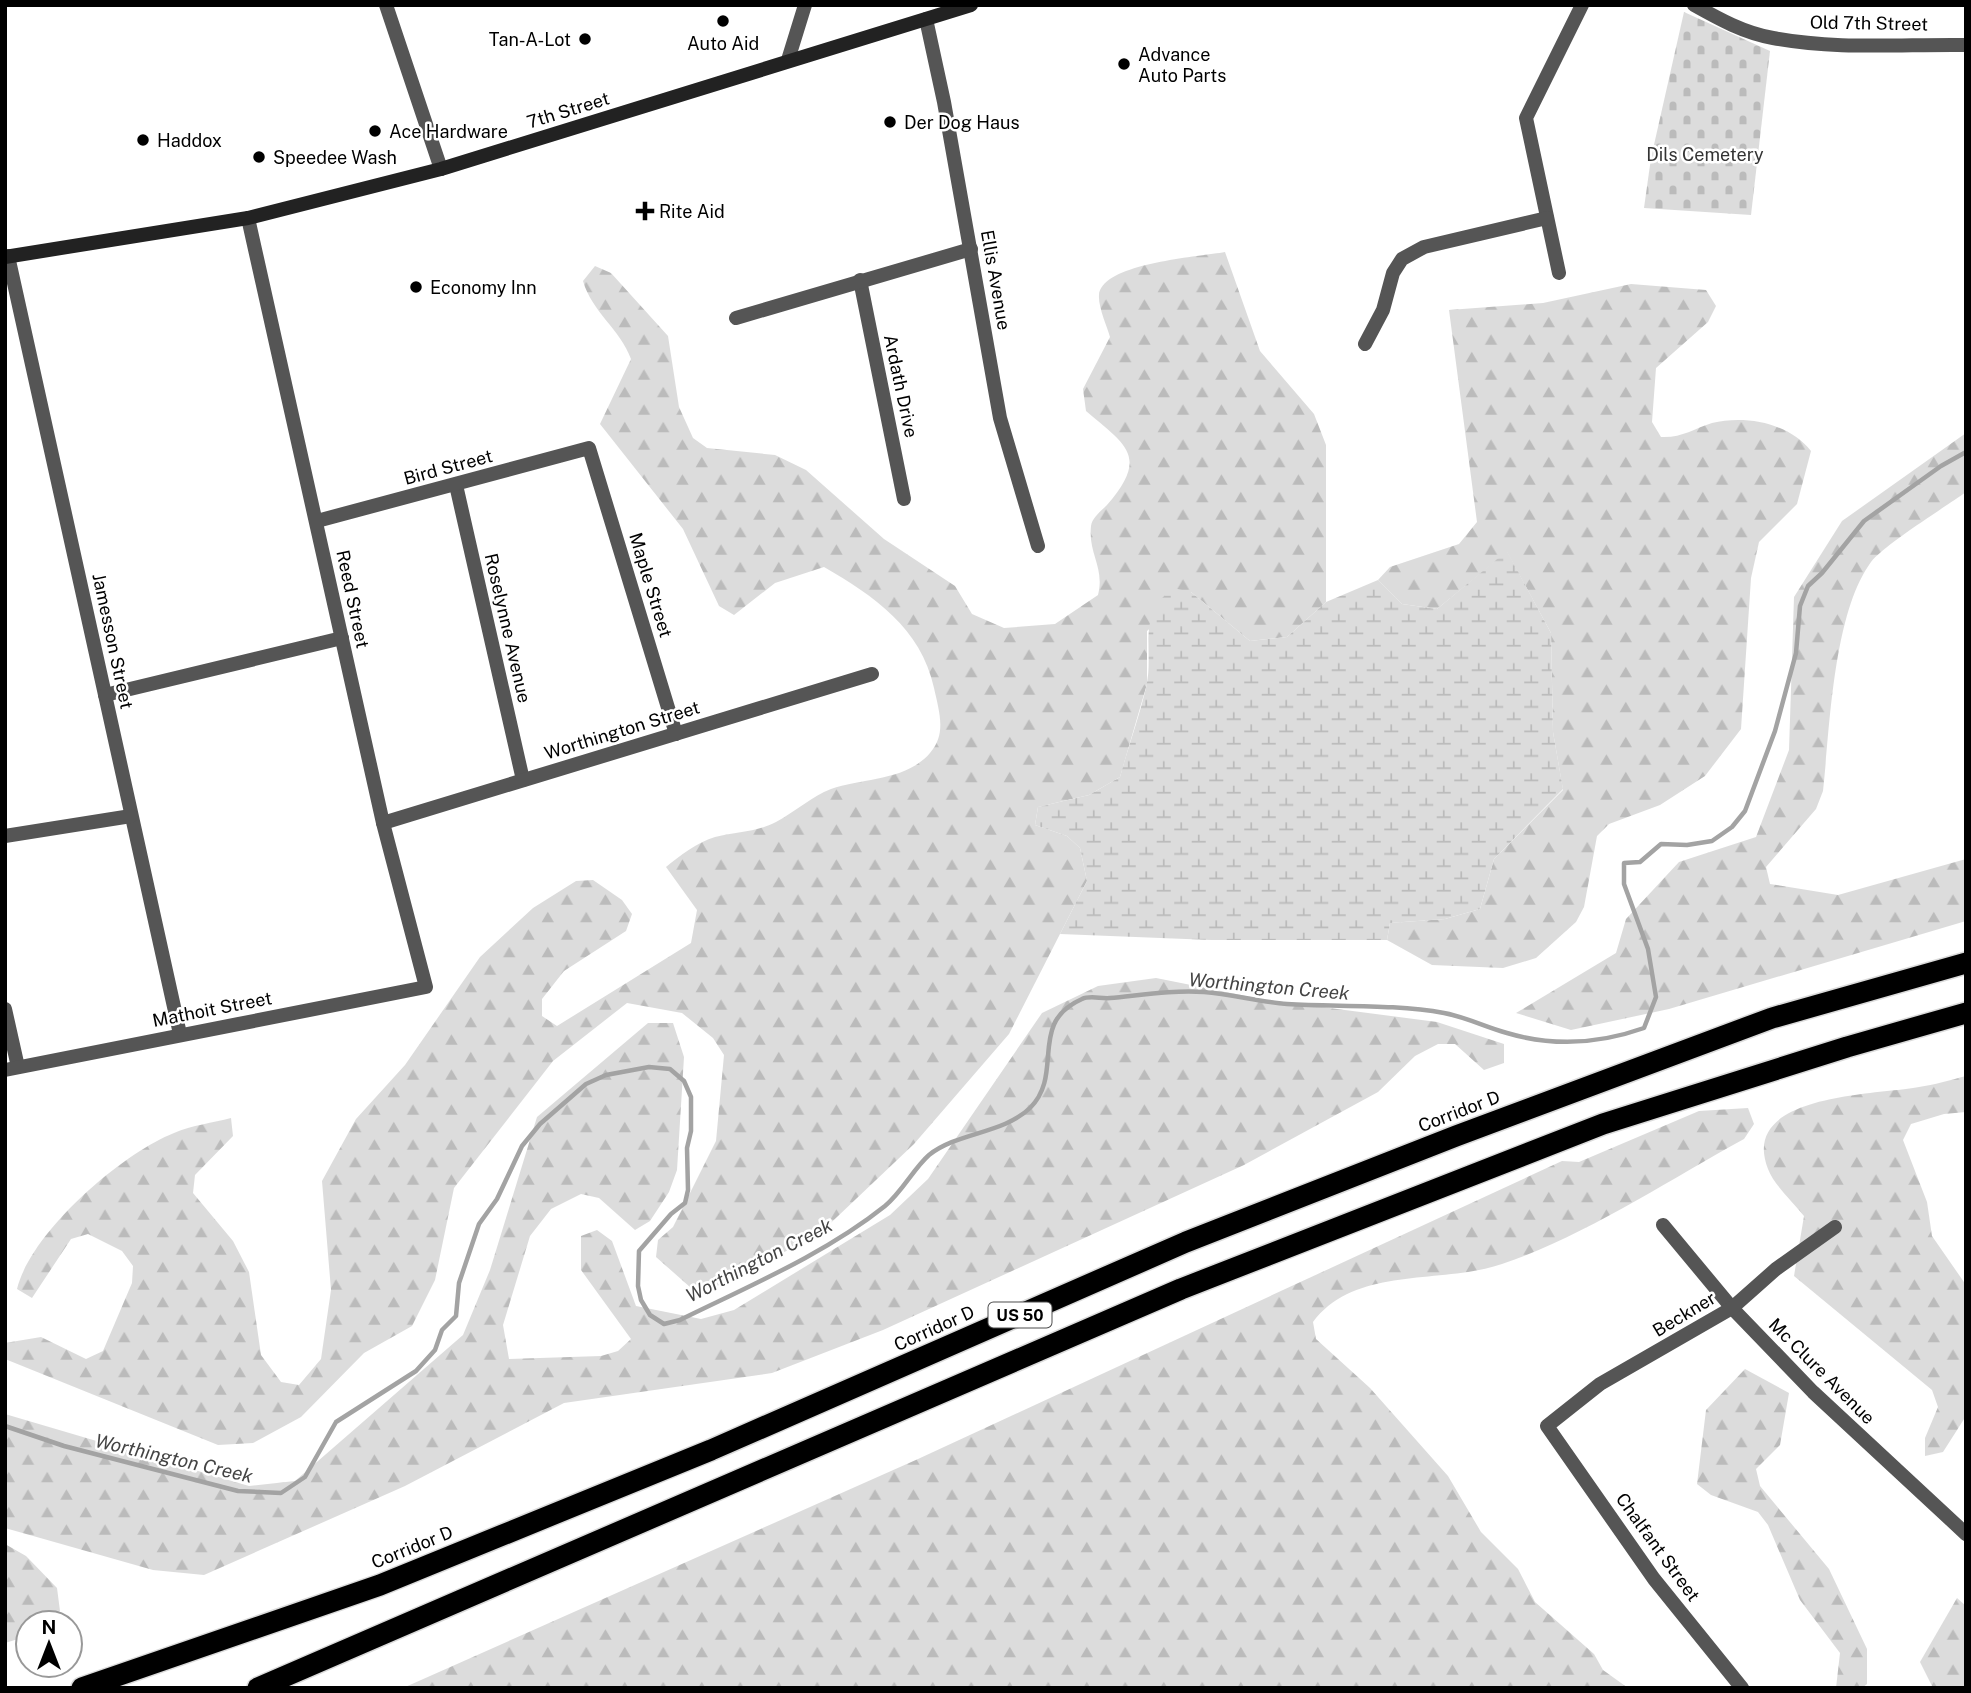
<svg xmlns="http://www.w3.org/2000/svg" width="1971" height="1693" viewBox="0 0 1971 1693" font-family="'Public Sans',sans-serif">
	<defs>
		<pattern id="forest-firs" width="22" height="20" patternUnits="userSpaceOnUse" patternTransform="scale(1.75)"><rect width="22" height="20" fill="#dcdcdc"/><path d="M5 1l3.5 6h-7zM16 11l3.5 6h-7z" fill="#bbb"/></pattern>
		<pattern id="wetland-marsh" width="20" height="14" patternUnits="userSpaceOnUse" patternTransform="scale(1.75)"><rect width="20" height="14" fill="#dcdcdc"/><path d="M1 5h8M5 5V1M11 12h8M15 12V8" fill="none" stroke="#bbb"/></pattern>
		<pattern id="cemetery-stones" width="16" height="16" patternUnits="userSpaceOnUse" patternTransform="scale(1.75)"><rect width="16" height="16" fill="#dcdcdc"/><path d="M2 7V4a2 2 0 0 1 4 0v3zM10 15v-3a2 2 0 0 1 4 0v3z" fill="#bbb"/></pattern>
	</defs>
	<rect width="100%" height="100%" fill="#fff"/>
	<g fill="url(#forest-firs)">
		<path d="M 1225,252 L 1260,351 L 1314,414 L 1326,445 L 1326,602 L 1287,637 L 1250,641 L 1191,592 L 1147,631 L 1147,684 L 1120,777 L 1089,795 L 1038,807 L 1035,825 L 1067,836 L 1080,848 L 1087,881 L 1009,1034 L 914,1144 L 818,1235 L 699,1295 L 656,1257 L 658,1240 L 673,1227 L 716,1141 L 724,1055 L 713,1038 L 682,1013 L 627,1003 L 553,1061 L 454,1188 L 435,1280 L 412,1326 L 364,1353 L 301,1417 L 253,1443 L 218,1445 L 5,1359 L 5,1343 L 41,1337 L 86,1359 L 103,1351 L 132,1283 L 133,1266 L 122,1251 L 88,1234 L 71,1239 L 32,1298 L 17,1289 C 31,1232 121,1154 174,1133 C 192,1125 213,1123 231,1118 L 233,1136 L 195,1175 L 193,1193 L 233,1241 L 249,1272 L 261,1355 L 281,1382 L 299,1385 L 321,1359 L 331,1290 L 322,1181 L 356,1119 L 405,1065 L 480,957 L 533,908 L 576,881 L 593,880 L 622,900 L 632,914 L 626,931 L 564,971 L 542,999 L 542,1016 L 557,1026 L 691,943 L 697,910 L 666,867 C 679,856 698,842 715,837 C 738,831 754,833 776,822 C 795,812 812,796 831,789 C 863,778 906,781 930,753 C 947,734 939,711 934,688 C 921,628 874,596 824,567 L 775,583 L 734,615 L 719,606 L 683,529 L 600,424 L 631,359 C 620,329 592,312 583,281 L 595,266 L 611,273 L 668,336 L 679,407 L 693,438 L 707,448 L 775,455 L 806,470 L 884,539 L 955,586 L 972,614 L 1004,628 L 1055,624 L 1098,595 C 1105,567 1088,554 1091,526 C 1092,518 1101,511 1107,505 C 1149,456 1127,446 1086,411 L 1083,389 L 1110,337 C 1107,326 1098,307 1099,295 C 1102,263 1198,257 1225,252 Z"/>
		<path d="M 1631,284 L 1706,290 L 1716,306 L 1708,322 L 1656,368 L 1652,422 L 1661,437 C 1682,438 1693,429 1712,423 C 1746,415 1789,423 1811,451 L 1797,504 L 1759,542 L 1751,578 L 1741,729 L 1705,776 L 1660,805 L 1609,824 L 1597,836 L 1584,907 L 1576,922 L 1536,958 L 1503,968 L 1432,965 L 1387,940 L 1390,923 L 1445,919 L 1480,909 L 1494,859 L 1563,790 L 1553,732 L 1551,633 L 1507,552 L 1437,609 L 1402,604 L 1378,580 L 1390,567 L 1459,544 L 1477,522 L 1449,310 L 1543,303 Z"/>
		<path d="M 1966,433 L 1966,492 C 1945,507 1884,545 1871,562 C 1833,614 1830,727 1823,791 L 1816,809 L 1766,867 L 1770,884 L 1838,895 L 1966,859 L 1966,921 L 1669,1009 L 1571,1030 L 1516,1013 L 1616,953 L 1626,919 L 1679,862 L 1756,837 L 1789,750 L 1794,597 L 1842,521 Z"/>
		<path d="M 1156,978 L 1261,999 L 1437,1022 L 1504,1044 L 1504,1063 L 1484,1070 L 1455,1044 L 1438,1044 L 1415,1056 L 1378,1092 L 1244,1165 L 883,1330 L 772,1373 L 564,1403 L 405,1486 L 204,1575 L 153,1570 L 5,1528 L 5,1414 L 249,1486 L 295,1481 L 463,1335 L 490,1270 L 537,1117 L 648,1023 L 673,1023 L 684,1057 L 677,1170 L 669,1192 L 650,1221 L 635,1230 L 599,1198 L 581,1194 L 551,1209 L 530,1236 L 503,1325 L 509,1359 L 601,1356 L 618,1351 L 631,1339 L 581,1270 L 581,1236 L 597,1230 L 612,1241 L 636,1306 L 701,1319 L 734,1310 L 890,1215 L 928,1179 L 1042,1013 L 1098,986 Z"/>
		<path d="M 1966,1076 L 1966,1112 L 1944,1114 L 1911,1124 L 1903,1140 L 1927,1202 L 1932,1236 L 1966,1285 L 1966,1416 L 1943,1452 L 1925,1456 L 1925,1438 L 1938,1407 L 1932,1390 L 1794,1276 L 1804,1216 C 1793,1202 1774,1185 1768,1169 C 1738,1093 1878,1095 1919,1087 C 1934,1085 1950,1080 1966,1076 Z"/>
		<path d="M 1748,1108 L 1754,1124 L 1744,1139 C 1667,1181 1585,1236 1502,1264 C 1441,1285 1356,1265 1313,1322 L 1316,1339 L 1370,1388 L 1448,1476 L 1481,1532 L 1518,1569 L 1535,1602 L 1594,1654 L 1603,1670 L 1628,1688 L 403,1688 L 918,1459 L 1562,1161 L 1579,1162 L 1699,1111 Z"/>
		<path d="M 1745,1369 L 1789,1393 L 1780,1445 L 1756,1469 L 1760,1486 L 1829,1569 L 1867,1649 L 1867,1684 L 1862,1688 L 1836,1688 L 1840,1653 L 1800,1600 L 1768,1525 L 1758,1512 L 1711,1495 L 1697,1484 L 1706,1410 Z"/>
		<path d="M 5,1544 L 26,1556 L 57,1588 L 60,1611 L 47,1623 L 28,1623 L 28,1636 L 5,1643 Z"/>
		<path d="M 1957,1598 L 1966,1606 L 1966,1688 L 1933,1688 L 1920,1662 Z"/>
	</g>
	<path fill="url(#wetland-marsh)" d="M 1507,551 L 1551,633 L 1553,732 L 1563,789 L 1494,859 L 1480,909 L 1445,919 L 1390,923 L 1387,940 L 1211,940 L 1060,934 L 1087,881 L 1080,848 L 1067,836 L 1035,825 L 1038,807 L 1089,795 L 1120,777 C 1128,747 1139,718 1146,688 C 1155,649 1135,618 1173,588 L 1191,592 L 1250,641 L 1287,637 L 1326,602 L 1378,580 L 1402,604 L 1437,609 Z"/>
	<path fill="url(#cemetery-stones)" d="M 1684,12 L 1770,51 L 1751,215 L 1644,208 L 1651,158 Z"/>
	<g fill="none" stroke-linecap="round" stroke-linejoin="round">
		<path stroke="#a3a3a3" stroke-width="4.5" d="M 5,1426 L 64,1446 L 238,1491 L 281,1493 L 305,1477 L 336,1422 L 416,1371 L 435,1350 L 442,1330 L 456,1316 L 459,1283 L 479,1224 L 497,1199 L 522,1146 L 540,1124 L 586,1084 L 606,1075 L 649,1067 L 670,1069 L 684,1081 L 691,1097 L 691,1131 L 687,1148 L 688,1190 L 685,1203 L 671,1214 L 639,1251 L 638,1286 L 641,1300 L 650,1315 L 664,1324 L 680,1320 C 749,1286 825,1254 885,1206 C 902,1192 914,1168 929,1155 C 958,1132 1003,1134 1030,1108 C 1065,1073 1027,1023 1082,999 C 1090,995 1101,999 1110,998 C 1142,995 1172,990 1204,992 C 1232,994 1259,1002 1287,1004 C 1337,1007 1395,1004 1444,1013 C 1466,1017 1485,1027 1507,1033 C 1554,1047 1599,1044 1644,1028 L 1656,997 L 1648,949 L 1624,884 L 1624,863 L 1640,862 L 1661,844 L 1687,845 L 1712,841 L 1732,827 L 1745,811 L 1775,731 L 1796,653 L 1800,606 L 1808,586 L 1822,573 L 1864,521 L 1941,466 L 1966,452"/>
		<g stroke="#dbdbdb" stroke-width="24">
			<g id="motorway">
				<path d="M 82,1688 L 380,1585 L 711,1450 L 1186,1242 L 1456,1136 L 1772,1018 L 1966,963"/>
				<path d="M 258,1688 L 1181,1289 L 1603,1124 L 1847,1047 L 1966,1013"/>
			</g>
		</g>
		<g stroke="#555" stroke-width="14">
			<path d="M 386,5 L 441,169"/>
			<path d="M 1694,5 C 1719,19 1744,33 1773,38 C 1835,50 1903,44 1966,45"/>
			<path d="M 926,19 L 944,102 L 1000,418 L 1038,546"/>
			<path d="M 8,256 L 180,1034"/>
			<path d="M 1559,273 L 1526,118 L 1582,5"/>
			<path d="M 860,280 L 904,499"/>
			<path d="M 736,318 L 971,249"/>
			<path d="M 1365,344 L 1383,310 L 1393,273 L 1402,259 L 1424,247 L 1547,218"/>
			<path d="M 456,485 L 523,780"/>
			<path d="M 317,521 L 589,448 L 676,734"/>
			<path d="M 105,695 L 342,638"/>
			<path d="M 383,823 L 872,674"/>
			<path d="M 5,836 L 131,816"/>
			<path d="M 5,1009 L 18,1067"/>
			<path d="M 5,1070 L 426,987 L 383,823 L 248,218"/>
			<path d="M 1663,1225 L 1732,1308 L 1813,1392 L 1966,1534"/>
			<path d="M 1742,1688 L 1654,1579 L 1547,1426 L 1600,1384 L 1732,1308 L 1776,1269 L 1835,1227"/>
		</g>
		<path stroke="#555" stroke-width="14" d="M 788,60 L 805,5"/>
		<path stroke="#222" stroke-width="14" d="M 5,257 L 248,218 L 441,169 L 971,5"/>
		<use href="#motorway" stroke="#000" stroke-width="21"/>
	</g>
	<g fill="#000" stroke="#fff" stroke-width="2.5">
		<circle cx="723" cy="21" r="7"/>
		<circle cx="585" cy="39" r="7"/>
		<circle cx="1124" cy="64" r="7"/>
		<circle cx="890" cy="122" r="7"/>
		<circle cx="375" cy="131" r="7"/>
		<circle cx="143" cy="140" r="7"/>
		<circle cx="259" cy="157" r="7"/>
		<path d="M641.5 200.5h7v7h7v7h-7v7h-7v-7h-7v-7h7z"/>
		<circle cx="416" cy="287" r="7"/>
	</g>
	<g text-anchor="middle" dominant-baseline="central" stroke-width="5" stroke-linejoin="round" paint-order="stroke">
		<rect fill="#fff" stroke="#4c4c4c" stroke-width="2" x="988.5" y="1302.5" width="63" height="25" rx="5"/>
		<g font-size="16" font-weight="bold" fill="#000">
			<text x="1020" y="1315">US 50</text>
		</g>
		<g font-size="18" fill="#000" stroke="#fff">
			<text transform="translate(1869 23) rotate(1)">Old 7th Street</text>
			<text transform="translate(568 110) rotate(-17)">7th Street</text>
			<text transform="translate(996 280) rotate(80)">Ellis Avenue</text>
			<text transform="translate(901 386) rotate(78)">Ardath Drive</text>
			<text transform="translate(448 467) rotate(-15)">Bird Street</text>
			<text transform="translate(651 585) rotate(73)">Maple Street</text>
			<text transform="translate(353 599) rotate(78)">Reed Street</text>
			<text transform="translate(508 628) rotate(77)">Roselynne Avenue</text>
			<text transform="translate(113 641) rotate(78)">Jamesson Street</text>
			<text transform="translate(622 730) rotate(-17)">Worthington Street</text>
			<text transform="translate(212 1009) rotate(-11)">Mathoit Street</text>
			<text transform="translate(1459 1111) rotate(-21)">Corridor D</text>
			<text transform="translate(1684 1314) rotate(-31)">Beckner</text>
			<text transform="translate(934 1328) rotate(-24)">Corridor D</text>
			<text transform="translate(1822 1371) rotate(45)">Mc Clure Avenue</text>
			<text transform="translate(412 1547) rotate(-22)">Corridor D</text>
			<text transform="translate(1658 1547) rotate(54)">Chalfant Street</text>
		</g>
		<g font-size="18" fill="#000" stroke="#fff" text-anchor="start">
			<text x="571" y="39" text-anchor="end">Tan-A-Lot</text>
			<text x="723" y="43" text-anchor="middle">Auto Aid</text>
			<text x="1138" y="54">Advance<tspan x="1138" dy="21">Auto Parts</tspan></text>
			<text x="904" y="122">Der Dog Haus</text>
			<text x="389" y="131">Ace Hardware</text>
			<text x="157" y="140">Haddox</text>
			<text x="273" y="157">Speedee Wash</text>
			<text x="659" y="211">Rite Aid</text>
			<text x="430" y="287">Economy Inn</text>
		</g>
		<g font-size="18" fill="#333" stroke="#fff">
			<text x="1705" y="154">Dils Cemetery</text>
		</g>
		<g font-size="19" font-style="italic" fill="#444" stroke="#fff">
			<text transform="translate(1269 986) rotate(5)">Worthington Creek</text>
			<text transform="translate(759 1260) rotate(-27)">Worthington Creek</text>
			<text transform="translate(174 1458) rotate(13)">Worthington Creek</text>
		</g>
	</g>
	<rect width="1971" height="1693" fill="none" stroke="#000000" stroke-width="14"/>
	<g transform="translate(49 1644)"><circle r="33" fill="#ffffff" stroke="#999999" stroke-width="2"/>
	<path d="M0-5L12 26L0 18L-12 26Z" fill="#000000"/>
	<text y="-10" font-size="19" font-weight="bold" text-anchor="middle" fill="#000000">N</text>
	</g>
</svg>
